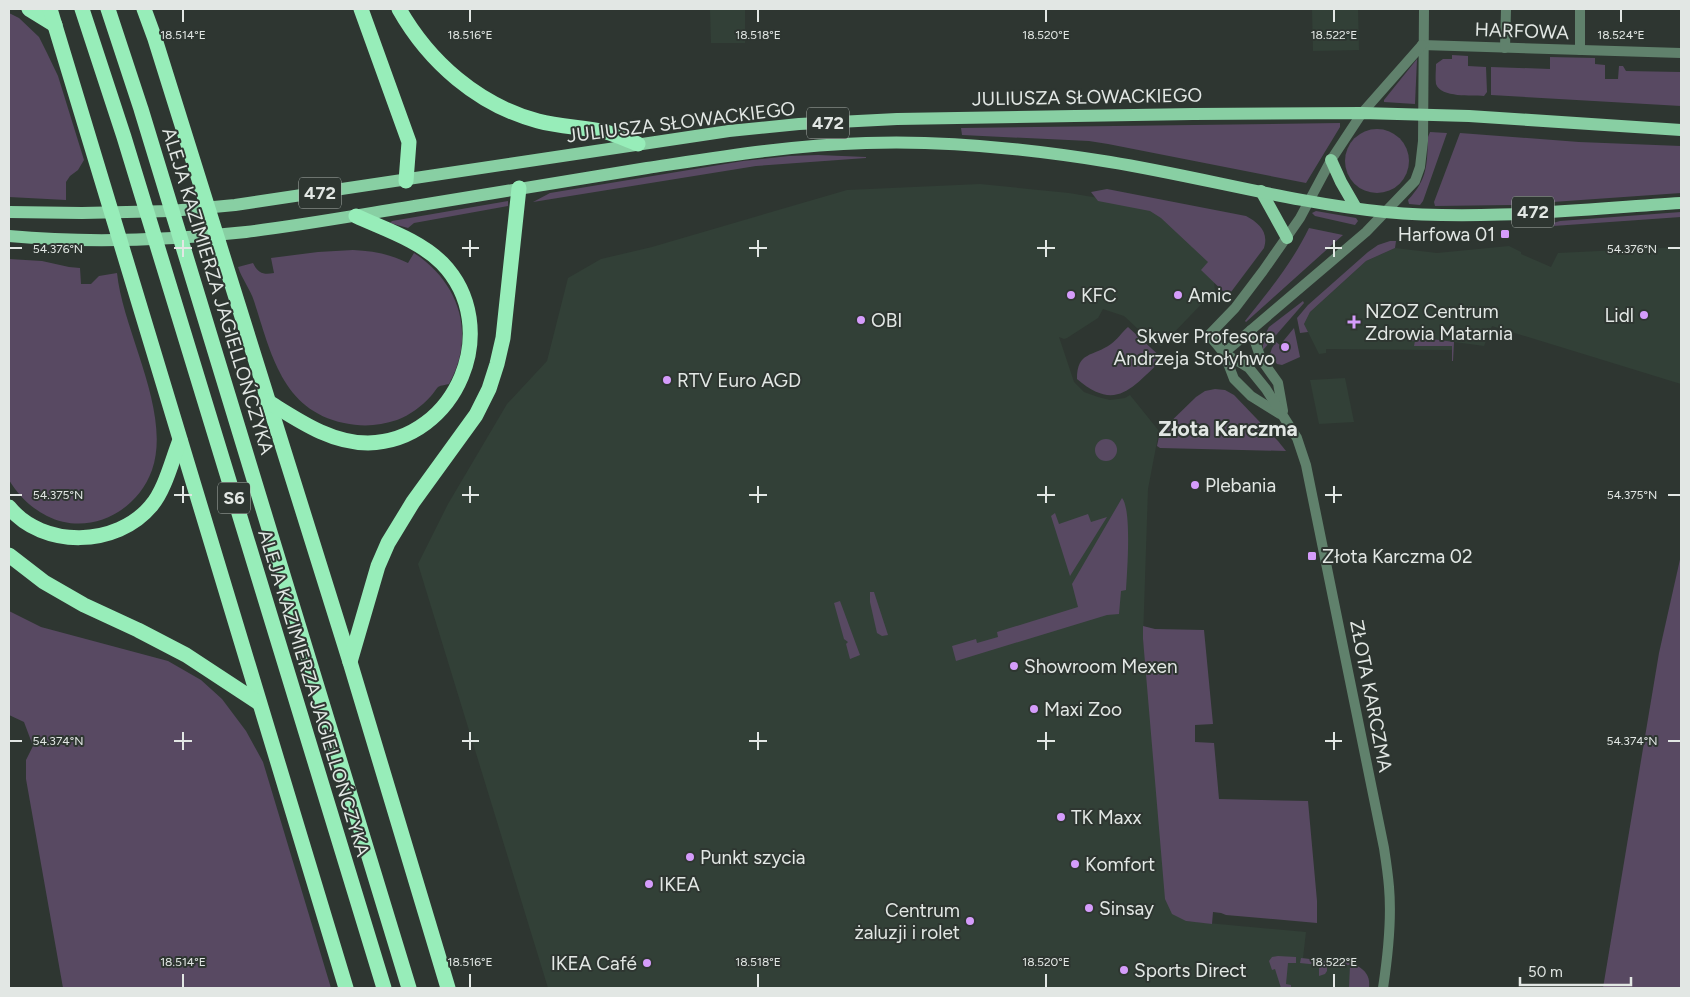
<svg xmlns="http://www.w3.org/2000/svg" width="1690" height="997" viewBox="0 0 1690 997" font-family="Figtree,sans-serif">
	<rect width="100%" height="100%" fill="#2e3631"/>
	<g fill="#324037">
		<path d="M 710,9 L 745,9 L 745,43 L 711,43 Z"/>
		<path d="M 1312,9 L 1358,9 L 1359,50 L 1313,51 Z"/>
		<path d="M 980,184 L 1069,193 L 1146,206 L 1210,252 L 1215,290 L 1161,346 L 1153,343 L 1124,316 L 1103,309 L 1098,318 L 1067,338 L 1064,339 L 1059,337 L 1074,382 L 1084,392 L 1098,397 L 1110,400 L 1125,398 L 1130,395 L 1159,431 L 1148,489 L 1143,639 L 1186,921 L 1306,932 L 1303,958 L 1351,964 L 1350,988 L 548,988 L 418,564 L 448,504 L 507,404 L 547,361 L 568,278 L 601,259 L 652,247 L 847,190 Z"/>
		<path d="M 1509,246 L 1521,252 L 1521,254 L 1551,267 L 1558,253 L 1681,247 L 1681,384 L 1492,326 L 1484,346 L 1403,335 L 1416,341 L 1415,346 L 1452,346 L 1452,350 L 1326,349 L 1326,353 L 1319,354 L 1304,324 L 1310,312 L 1366,261 L 1395,248 L 1437,253 Z"/>
		<path d="M 1345,378 L 1354,422 L 1319,424 L 1310,380 Z"/>
	</g>
	<g fill="#584962">
		<path d="M 9,13 L 19,18 L 39,37 L 47,53 L 58,76 L 84,160 L 78,170 L 70,176 L 66,182 L 66,200 L 9,197 Z"/>
		<path d="M 1452,55 L 1468,56 L 1468,66 L 1486,67 L 1487,92 L 1484,96 C 1472,95 1441,98 1436,84 C 1435,78 1436,70 1436,64 L 1443,59 L 1452,59 Z"/>
		<path d="M 1550,57 L 1595,58 L 1595,64 L 1605,65 L 1605,79 L 1618,79 L 1619,66 L 1623,66 L 1626,71 L 1681,72 L 1681,106 L 1491,95 L 1491,67 L 1550,69 Z"/>
		<path d="M 1417,59 L 1415,104 L 1384,102 L 1384,100 Z"/>
		<path d="M 1340,123 L 1340,127 L 1306,183 L 1108,144 L 1089,141 L 962,135 L 961,128 Z"/>
		<circle cx="1377" cy="161" r="32"/>
		<path d="M 1430,132 L 1447,133 L 1423,201 L 1420,205 L 1409,204 L 1408,200 C 1428,179 1427,164 1428,137 Z"/>
		<path d="M 1460,133 L 1579,142 L 1681,146 L 1681,193 L 1511,205 L 1435,206 L 1434,202 Z"/>
		<path d="M 818,155 L 866,157 L 866,158 L 756,166 L 533,202 L 550,193 L 743,161 L 789,156 Z"/>
		<path d="M 1107,189 L 1246,216 C 1259,223 1269,232 1264,248 L 1228,296 L 1201,270 L 1208,262 L 1161,218 L 1150,211 L 1098,201 L 1091,192 Z"/>
		<path d="M 508,201 L 508,206 L 414,223 L 408,228 L 390,223 L 392,221 Z"/>
		<path d="M 1316,211 L 1356,218 L 1358,221 L 1355,225 L 1315,216 L 1312,213 Z"/>
		<path d="M 1681,212 L 1681,217 L 1539,227 L 1560,221 Z"/>
		<path d="M 1309,228 L 1343,235 L 1246,322 L 1245,321 C 1269,291 1292,263 1309,228 Z"/>
		<path d="M 1390,241 L 1396,241 L 1395,248 L 1366,261 L 1310,312 L 1304,324 L 1308,332 L 1300,333 L 1297,318 L 1308,305 L 1368,252 L 1378,245 Z"/>
		<path d="M 353,250 C 373,251 390,254 408,263 L 414,253 C 460,283 476,335 449,384 C 446,385 441,385 438,387 C 436,389 433,394 431,396 C 421,407 410,415 397,420 C 379,426 362,427 344,423 C 282,410 271,353 254,301 C 250,289 242,279 238,267 L 253,263 C 258,273 263,275 274,273 L 271,258 L 318,252 Z"/>
		<path d="M 9,259 L 42,261 L 69,267 L 80,268 L 81,284 L 91,284 L 99,276 L 117,273 C 123,332 172,412 152,470 C 137,512 89,537 47,516 C 31,508 18,495 9,480 Z"/>
		<path d="M 1303,301 L 1304,303 L 1263,350 L 1263,338 L 1269,327 Z"/>
		<path d="M 1128,327 L 1163,359 C 1132,387 1117,413 1077,379 C 1077,351 1093,357 1111,344 C 1117,340 1122,332 1128,327 Z"/>
		<path d="M 1294,328 L 1300,357 L 1282,365 L 1277,364 L 1270,354 L 1272,348 L 1276,342 L 1280,345 Z"/>
		<path d="M 1403,335 L 1454,342 L 1453,361 L 1452,361 L 1452,346 L 1414,346 L 1415,341 L 1408,340 L 1408,338 L 1403,337 Z"/>
		<path d="M 1215,389 L 1225,390 L 1234,395 L 1278,441 L 1286,451 L 1160,448 L 1157,446 L 1160,432 L 1196,397 L 1205,391 Z"/>
		<circle cx="1106" cy="450" r="11"/>
		<path d="M 1122,498 C 1132,510 1127,572 1126,590 L 1121,591 L 1119,614 L 1107,615 L 956,661 L 952,646 L 976,639 L 977,643 L 998,637 L 997,632 L 1078,607 L 1072,584 Z"/>
		<path d="M 1055,513 L 1059,524 L 1088,514 L 1091,522 L 1107,517 L 1070,576 L 1051,516 Z"/>
		<path d="M 1681,555 L 1681,988 L 1603,988 L 1659,653 Z"/>
		<path d="M 870,592 L 874,592 L 888,635 L 882,636 L 877,633 L 870,602 Z"/>
		<path d="M 840,601 L 860,655 L 850,659 L 846,644 L 848,642 L 844,639 L 834,603 Z"/>
		<path d="M 9,611 L 41,627 L 168,661 L 201,680 L 222,699 L 246,731 L 263,762 L 331,988 L 63,988 L 26,779 L 26,760 L 33,746 L 24,722 L 9,715 Z"/>
		<path d="M 1143,626 L 1155,629 L 1204,630 L 1213,724 L 1195,725 L 1195,742 L 1214,743 L 1219,799 L 1308,801 L 1317,901 L 1317,923 L 1226,915 L 1221,913 L 1213,912 L 1212,924 L 1186,921 L 1172,914 L 1165,899 L 1143,639 Z"/>
		<path d="M 1278,956 L 1296,957 L 1296,963 L 1288,963 L 1286,984 L 1291,985 L 1291,988 L 1281,988 L 1275,969 L 1272,970 L 1269,961 L 1272,957 Z"/>
		<path d="M 1301,958 L 1327,961 L 1327,971 L 1325,974 L 1319,976 L 1319,965 L 1300,963 Z"/>
		<path d="M 1339,960 C 1354,963 1372,969 1369,988 L 1349,988 L 1350,965 L 1339,965 Z"/>
	</g>
	<g fill="none" stroke-linecap="round" stroke-linejoin="round">
		<g stroke="#60816c" stroke-width="10">
			<path d="M 1422,45 L 1681,53"/>
			<path d="M 1505,48 L 1506,9"/>
			<path d="M 1580,50 L 1580,9"/>
			<path d="M 1251,330 L 1261,359 L 1278,383 L 1283,411"/>
			<path d="M 1224,353 L 1366,232 L 1415,181 L 1420,167 L 1423,141 L 1424,9"/>
			<path d="M 1224,353 L 1234,379 L 1251,396 L 1280,414"/>
			<path d="M 1383,988 C 1388,955 1392,921 1389,887 C 1388,874 1386,861 1384,848 L 1306,465 L 1297,438 L 1266,389 L 1249,368 L 1224,353 L 1209,335 L 1235,308 L 1263,271 L 1300,218 L 1331,160 L 1362,113 L 1422,45"/>
		</g>
		<g stroke="#88cfa3" stroke-width="12">
			<path d="M 1331,160 L 1341,182 L 1356,208"/>
			<path d="M 1261,191 L 1287,238"/>
			<path d="M 9,212 L 82,213 L 171,211 L 235,205 L 729,131 L 799,124 L 897,119 L 1193,114 L 1362,113 L 1469,116 L 1681,130"/>
			<path d="M 9,236 C 84,243 171,240 246,232 C 304,225 363,214 421,205 C 497,192 572,180 647,168 C 720,157 792,145 866,143 C 948,140 1030,149 1110,162 C 1202,177 1293,203 1385,212 C 1484,221 1583,209 1681,203"/>
		</g>
		<g stroke="#97edb9" stroke-width="15">
			<path d="M 29,9 L 55,25"/>
			<path d="M 50,9 L 346,988"/>
			<path d="M 82,9 L 124,137 L 384,988"/>
			<path d="M 108,9 L 141,109 L 409,988"/>
			<path d="M 144,9 L 155,39 L 350,662 L 448,988"/>
			<path d="M 361,9 L 409,142 L 406,181"/>
			<path d="M 399,9 C 429,62 478,105 538,121 C 560,127 583,127 606,132 C 617,135 627,140 638,144"/>
			<path d="M 267,401 C 298,420 330,443 368,443 C 457,441 504,327 442,263 C 419,240 384,229 356,216"/>
			<path d="M 9,507 C 43,549 117,547 151,506 C 165,490 172,460 180,440"/>
			<path d="M 9,555 L 44,582 L 84,605 L 138,630 L 186,655 L 259,703"/>
			<path d="M 350,662 L 378,566 L 388,543 L 413,502 L 476,415 L 489,389 L 497,364 L 503,338 L 519,188"/>
		</g>
	</g>
	<path fill="none" stroke="#e2e7e4" stroke-width="2" d="M 183,10 L 183,22M 470,10 L 470,22M 758,10 L 758,22M 1046,10 L 1046,22M 1334,10 L 1334,22M 1621,10 L 1621,22M 183,240 L 183,257M 470,240 L 470,257M 758,240 L 758,257M 1046,240 L 1046,257M 1334,240 L 1334,257M 10,248 L 22,248M 174,248 L 192,248M 462,248 L 479,248M 749,248 L 767,248M 1037,248 L 1055,248M 1325,248 L 1342,248M 1668,248 L 1680,248M 183,486 L 183,503M 470,486 L 470,503M 758,486 L 758,503M 1046,486 L 1046,503M 1334,486 L 1334,503M 10,495 L 22,495M 174,495 L 192,495M 462,495 L 479,495M 749,495 L 767,495M 1037,495 L 1055,495M 1325,495 L 1342,495M 1668,495 L 1680,495M 183,732 L 183,750M 470,732 L 470,750M 758,732 L 758,750M 1046,732 L 1046,750M 1334,732 L 1334,750M 10,741 L 22,741M 174,741 L 192,741M 462,741 L 479,741M 749,741 L 767,741M 1037,741 L 1055,741M 1325,741 L 1342,741M 1668,741 L 1680,741M 183,974 L 183,987M 470,974 L 470,987M 758,974 L 758,987M 1046,974 L 1046,987M 1334,974 L 1334,987"/>
	<g fill="#d59cfb" stroke="#2e3631" stroke-width="2">
		<rect x="1500" y="229" width="10" height="10" rx="2.5"/>
		<circle cx="1071" cy="295" r="5"/>
		<circle cx="1178" cy="295" r="5"/>
		<circle cx="1644" cy="315" r="5"/>
		<circle cx="861" cy="320" r="5"/>
		<path d="M1351.5 314.5h5v5h5v5h-5v5h-5v-5h-5v-5h5z"/>
		<circle cx="1285" cy="347" r="5"/>
		<circle cx="667" cy="380" r="5"/>
		<circle cx="1195" cy="485" r="5"/>
		<rect x="1307" y="551" width="10" height="10" rx="2.5"/>
		<circle cx="1014" cy="666" r="5"/>
		<circle cx="1034" cy="709" r="5"/>
		<circle cx="1061" cy="817" r="5"/>
		<circle cx="690" cy="857" r="5"/>
		<circle cx="1075" cy="864" r="5"/>
		<circle cx="649" cy="884" r="5"/>
		<circle cx="1089" cy="908" r="5"/>
		<circle cx="970" cy="921" r="5"/>
		<circle cx="647" cy="963" r="5"/>
		<circle cx="1124" cy="970" r="5"/>
	</g>
	<g text-anchor="middle" dominant-baseline="central" stroke-width="4" stroke-linejoin="round" paint-order="stroke">
		<g fill="#2e3631" stroke="#acb2ae" stroke-width="1">
			<rect x="807" y="107.5" width="42" height="31" rx="4"/>
			<rect x="299" y="177.5" width="42" height="31" rx="4"/>
			<rect x="1512" y="196.5" width="42" height="31" rx="4"/>
			<rect x="218" y="482.5" width="32" height="31" rx="4"/>
		</g>
		<g font-size="18" font-weight="bold" fill="#e2e7e4">
			<text x="828" y="123">472</text>
			<text x="320" y="193">472</text>
			<text x="1533" y="212">472</text>
			<text x="234" y="498">S6</text>
		</g>
		<g font-size="19" fill="#e2e7e4" stroke="#2e3631">
			<text transform="translate(1522 31) rotate(2)">HARFOWA</text>
			<text transform="translate(1087 97) rotate(-1)">JULIUSZA SŁOWACKIEGO</text>
			<text transform="translate(681 122) rotate(-7)">JULIUSZA SŁOWACKIEGO</text>
			<text transform="translate(218 291) rotate(73)">ALEJA KAZIMIERZA JAGIELLOŃCZYKA</text>
			<text transform="translate(314 693) rotate(73)">ALEJA KAZIMIERZA JAGIELLOŃCZYKA</text>
			<text transform="translate(1371 696) rotate(79)">ZŁOTA KARCZMA</text>
		</g>
		<g font-size="19" fill="#e2e7e4" stroke="#2e3631" text-anchor="start">
			<text x="1495" y="234" text-anchor="end">Harfowa 01</text>
			<text x="1081" y="295">KFC</text>
			<text x="1188" y="295">Amic</text>
			<text x="1365" y="311">NZOZ Centrum<tspan x="1365" dy="22">Zdrowia Matarnia</tspan></text>
			<text x="1634" y="315" text-anchor="end">Lidl</text>
			<text x="871" y="320">OBI</text>
			<text x="1275" y="336" text-anchor="end">Skwer Profesora<tspan x="1275" dy="22">Andrzeja Stołyhwo</tspan></text>
			<text x="677" y="380">RTV Euro AGD</text>
			<text x="1205" y="485">Plebania</text>
			<text x="1322" y="556">Złota Karczma 02</text>
			<text x="1024" y="666">Showroom Mexen</text>
			<text x="1044" y="709">Maxi Zoo</text>
			<text x="1071" y="817">TK Maxx</text>
			<text x="700" y="857">Punkt szycia</text>
			<text x="1085" y="864">Komfort</text>
			<text x="659" y="884">IKEA</text>
			<text x="1099" y="908">Sinsay</text>
			<text x="960" y="910" text-anchor="end">Centrum<tspan x="960" dy="22">żaluzji i rolet</tspan></text>
			<text x="637" y="963" text-anchor="end">IKEA Café</text>
			<text x="1134" y="970">Sports Direct</text>
		</g>
		<g font-size="21" font-weight="bold" fill="#e2e7e4" stroke="#2e3631">
			<text x="1228" y="428">Złota Karczma</text>
		</g>
	</g>
	<g font-size="12" text-anchor="middle" fill="#e2e7e4" stroke="#2e3631" stroke-width="4" stroke-linejoin="round" paint-order="stroke">
		<text x="183" y="39">18.514°E</text>
		<text x="470" y="39">18.516°E</text>
		<text x="758" y="39">18.518°E</text>
		<text x="1046" y="39">18.520°E</text>
		<text x="1334" y="39">18.522°E</text>
		<text x="1621" y="39">18.524°E</text>
		<text x="58" y="253">54.376°N</text>
		<text x="1632" y="253">54.376°N</text>
		<text x="58" y="499">54.375°N</text>
		<text x="1632" y="499">54.375°N</text>
		<text x="58" y="745">54.374°N</text>
		<text x="1632" y="745">54.374°N</text>
		<text x="183" y="966">18.514°E</text>
		<text x="470" y="966">18.516°E</text>
		<text x="758" y="966">18.518°E</text>
		<text x="1046" y="966">18.520°E</text>
		<text x="1334" y="966">18.522°E</text>
	</g>
	<rect width="1690" height="997" fill="none" stroke="#e2e7e4" stroke-width="20"/>
	<path d="M1520 977v8h111v-8" fill="none" stroke="#e2e7e4" stroke-width="2.5"/>
	<text x="1528" y="977" font-size="15" fill="#e2e7e4" stroke="#2e3631" stroke-width="4" paint-order="stroke">50 m</text>
</svg>
